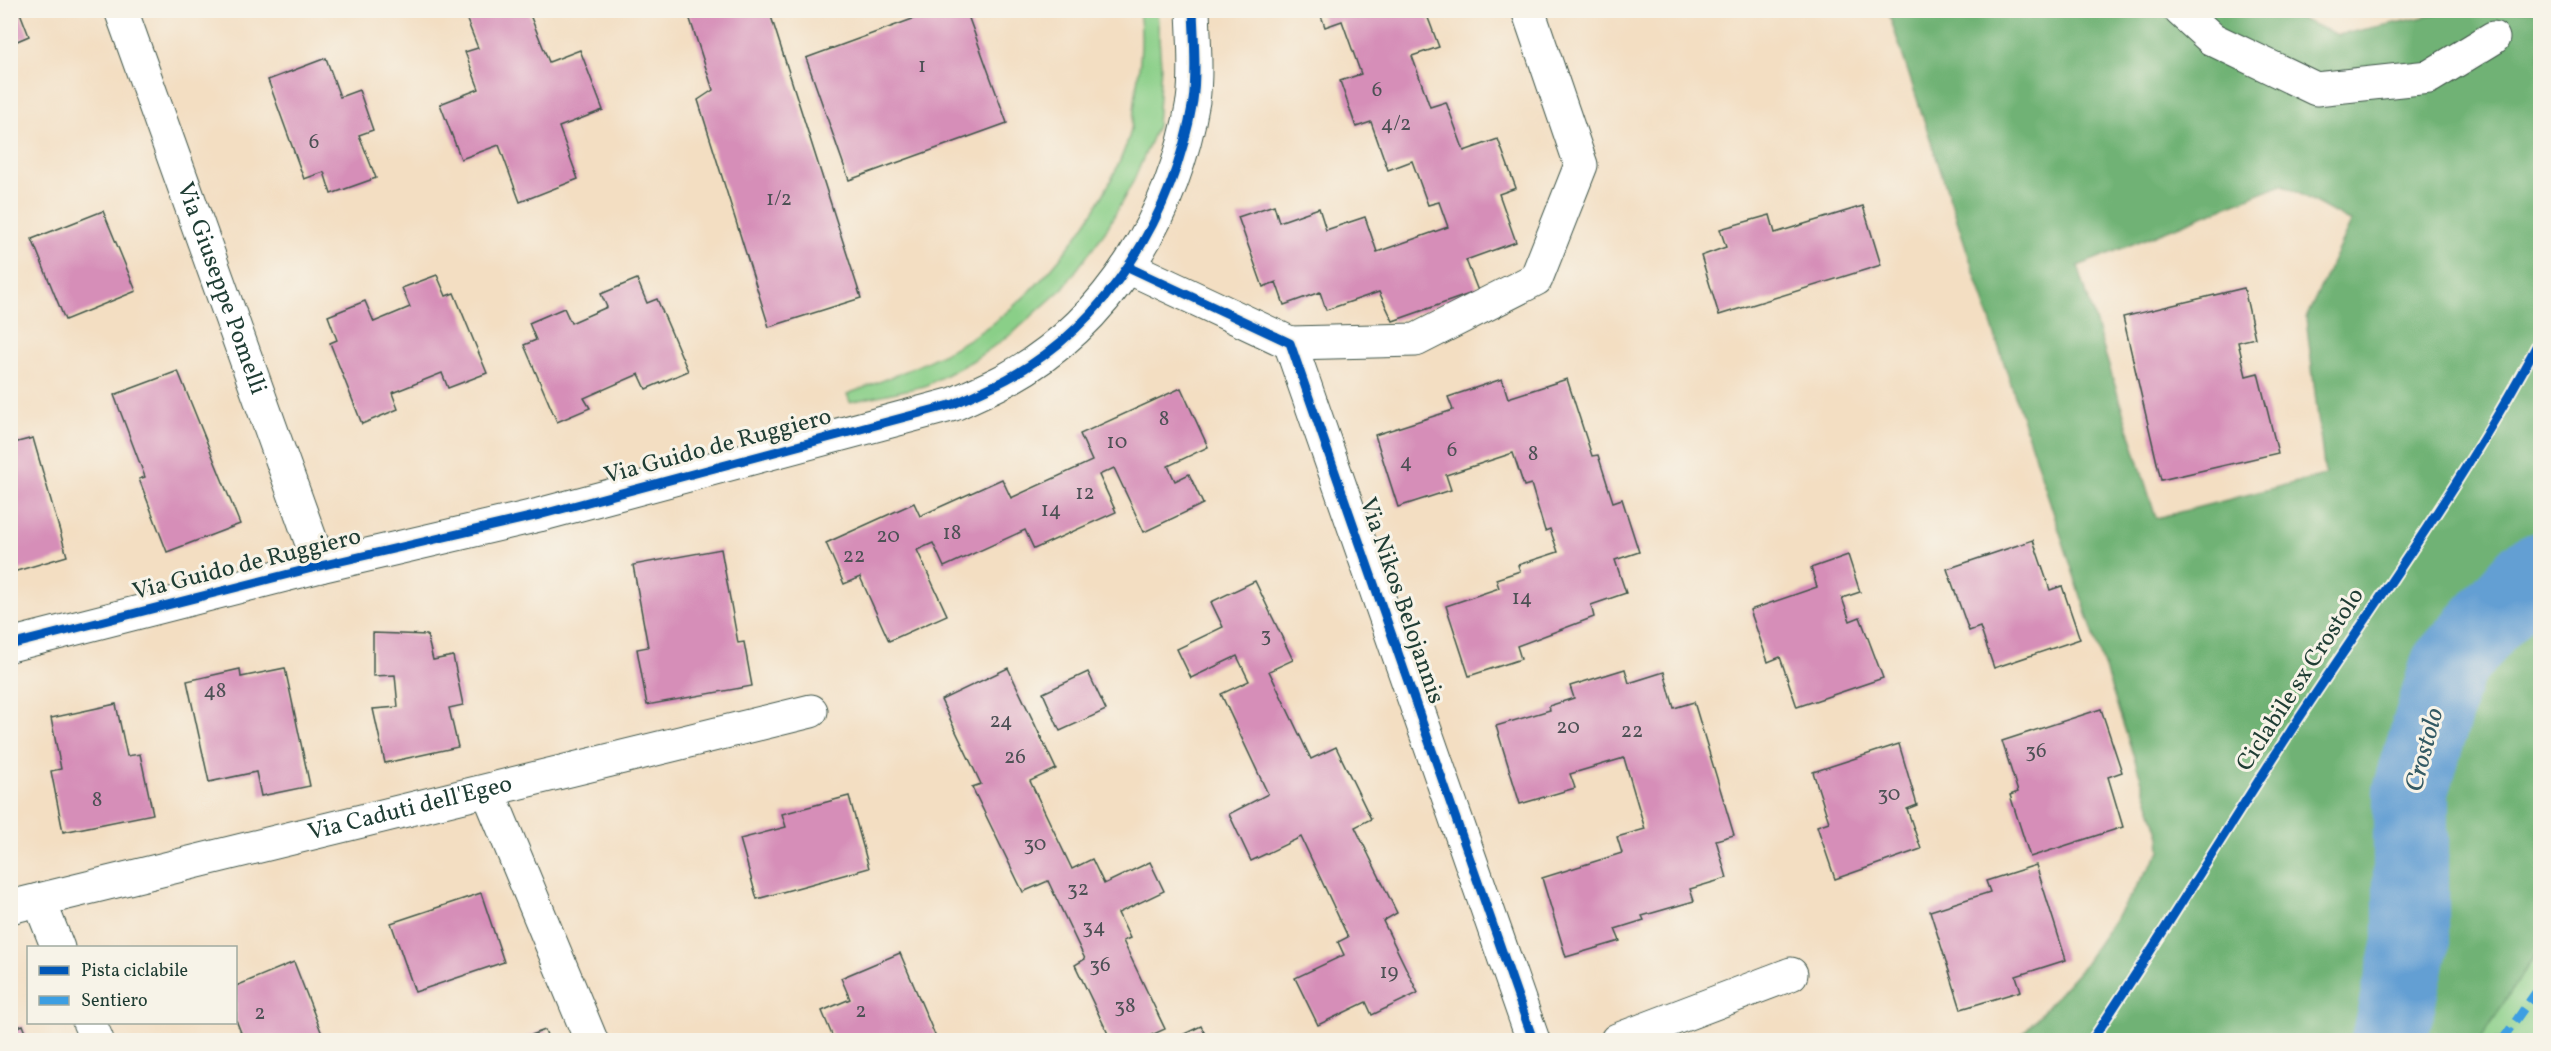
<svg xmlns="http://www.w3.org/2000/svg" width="2551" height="1051" viewBox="0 0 2551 1051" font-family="Vollkorn,serif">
	<rect width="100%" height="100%" fill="#f7f3e8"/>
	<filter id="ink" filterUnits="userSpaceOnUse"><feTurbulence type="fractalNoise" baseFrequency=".0167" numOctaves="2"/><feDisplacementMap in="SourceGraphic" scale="12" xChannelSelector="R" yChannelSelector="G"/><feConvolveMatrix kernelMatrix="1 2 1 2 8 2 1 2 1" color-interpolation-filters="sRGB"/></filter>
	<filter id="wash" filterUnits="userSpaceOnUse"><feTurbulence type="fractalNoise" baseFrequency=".008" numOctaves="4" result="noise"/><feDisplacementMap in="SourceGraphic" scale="24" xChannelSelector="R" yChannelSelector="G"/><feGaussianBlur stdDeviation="1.35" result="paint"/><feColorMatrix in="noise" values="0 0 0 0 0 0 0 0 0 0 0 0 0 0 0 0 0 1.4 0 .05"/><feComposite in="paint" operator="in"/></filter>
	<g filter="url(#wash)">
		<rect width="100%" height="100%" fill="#f3dec2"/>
		<g fill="#8acf88" stroke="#54865e" stroke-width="1.5">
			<path d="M 1139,11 L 1157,11 L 1161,65 L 1157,126 L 1134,180 L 1105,232 L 1063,288 L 1013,333 L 972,361 L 925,386 L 850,402 L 847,394 C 902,374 962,350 1008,311 C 1059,269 1108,200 1129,137 C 1134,120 1135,100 1137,83 C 1141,59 1143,35 1139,11 Z"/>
			<path d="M 2540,947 L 2540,1040 L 2480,1040 Z"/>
		</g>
		<path fill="#6fb274" stroke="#477854" stroke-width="1.5" fill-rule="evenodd" d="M 1888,11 L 2282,11 L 2338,35 L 2452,11 L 2540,11 L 2540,947 L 2480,1040 L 2017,1040 L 2079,971 L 2161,851 L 2160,836 ZM 2282,184 L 2351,222 L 2306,318 L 2325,475 L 2156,518 L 2078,266 Z"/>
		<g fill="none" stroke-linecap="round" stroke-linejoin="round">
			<path stroke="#639fd3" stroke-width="76" d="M 2389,1040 L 2411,943 L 2411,791 L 2448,666 L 2528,576 L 2540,569"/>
		</g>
		<g id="blocks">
			<g fill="#d68eb8">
				<path d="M 10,10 L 19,10 L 29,36 L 10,44 Z"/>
				<path d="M 463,10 L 528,10 L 549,62 L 580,50 L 603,110 L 559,127 L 578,179 L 520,202 L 499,145 L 461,159 L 440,104 L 479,89 L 465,52 L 478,48 Z"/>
				<path d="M 687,10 L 769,10 L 861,298 L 769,327 L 698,100 L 713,90 Z"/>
				<path d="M 937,10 L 966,10 L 1007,123 L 849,180 L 806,58 Z"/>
				<path d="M 1319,10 L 1425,10 L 1439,47 L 1412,56 L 1430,107 L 1446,102 L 1464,151 L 1498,139 L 1516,188 L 1499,194 L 1516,242 L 1466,260 L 1478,291 L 1393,321 L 1379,292 L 1326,310 L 1320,292 L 1284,305 L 1276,282 L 1263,287 L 1238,217 L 1274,205 L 1279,222 L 1319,208 L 1326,230 L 1365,217 L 1377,252 L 1448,227 L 1439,202 L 1428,205 L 1412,161 L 1388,170 L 1371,122 L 1356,127 L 1340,81 L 1361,74 L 1342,21 L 1325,27 Z"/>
				<path d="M 326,58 L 340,97 L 359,90 L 373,130 L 359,135 L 376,178 L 331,194 L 324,172 L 304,179 L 268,80 Z"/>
				<path d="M 1863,206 L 1881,265 L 1719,315 L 1701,256 L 1726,247 L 1720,229 L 1770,215 L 1775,233 Z"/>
				<path d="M 103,211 L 136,291 L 65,320 L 32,239 Z"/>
				<path d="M 437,275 L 446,296 L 454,293 L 487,373 L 448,388 L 442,373 L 392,393 L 398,409 L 362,424 L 330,343 L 337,340 L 328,316 L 365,301 L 374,322 L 410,307 L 402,288 Z"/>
				<path d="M 637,279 L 647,303 L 657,299 L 688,371 L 646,389 L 639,374 L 584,398 L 590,408 L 557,422 L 524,345 L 536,340 L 529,323 L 564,308 L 571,323 L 607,307 L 601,294 Z"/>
				<path d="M 2244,288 L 2255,338 L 2238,342 L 2246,376 L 2258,373 L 2278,453 L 2161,480 L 2123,317 Z"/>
				<path d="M 178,371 L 240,524 L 167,552 L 139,479 L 145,477 L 114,395 Z"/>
				<path d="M 1502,379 L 1508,398 L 1567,379 L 1592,456 L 1598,455 L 1613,502 L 1622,499 L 1639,552 L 1615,560 L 1626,593 L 1591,605 L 1594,617 L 1517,646 L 1521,659 L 1469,676 L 1446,606 L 1499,588 L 1496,579 L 1520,571 L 1518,565 L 1558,552 L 1550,529 L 1545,531 L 1531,484 L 1524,486 L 1513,453 L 1446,475 L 1451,490 L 1398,507 L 1375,435 L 1453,410 L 1448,397 Z"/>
				<path d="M 1181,388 L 1208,447 L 1168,466 L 1175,481 L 1189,474 L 1203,504 L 1144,532 L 1114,468 L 1099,475 L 1116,512 L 1034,549 L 1025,530 L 944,567 L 933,543 L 917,550 L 947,615 L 889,641 L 860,577 L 844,584 L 826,543 L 914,503 L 920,516 L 1002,479 L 1011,498 L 1092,461 L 1080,434 Z"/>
				<path d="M 33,438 L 67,556 L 10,573 L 10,444 Z"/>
				<path d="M 2033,540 L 2050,590 L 2062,586 L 2080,639 L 1994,668 L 1980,627 L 1969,631 L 1947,569 Z"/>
				<path d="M 721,549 L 738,643 L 744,642 L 752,686 L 647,705 L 637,649 L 648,647 L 633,565 Z"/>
				<path d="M 1848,555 L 1860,592 L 1842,598 L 1850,621 L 1860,617 L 1883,678 L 1797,707 L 1780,657 L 1768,662 L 1750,610 L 1817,587 L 1811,568 Z"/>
				<path d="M 1255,581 L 1293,660 L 1269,671 L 1311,759 L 1336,747 L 1371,819 L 1355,827 L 1397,913 L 1383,921 L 1418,993 L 1372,1015 L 1366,1002 L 1318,1025 L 1295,978 L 1344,955 L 1338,942 L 1348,937 L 1301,837 L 1251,861 L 1229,814 L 1268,794 L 1221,694 L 1249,681 L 1237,656 L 1191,678 L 1177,649 L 1223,627 L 1211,602 Z"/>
				<path d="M 373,633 L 427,635 L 433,660 L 453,656 L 463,705 L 449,708 L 458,747 L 385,763 L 373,709 L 398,707 L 395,675 L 373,676 Z"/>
				<path d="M 285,668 L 310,786 L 261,796 L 256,772 L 209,782 L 187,681 L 240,669 L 241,677 Z"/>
				<path d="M 1008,668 L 1056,769 L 1030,781 L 1072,869 L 1092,859 L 1104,884 L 1150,862 L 1164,891 L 1118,913 L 1130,938 L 1123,941 L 1165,1029 L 1147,1037 L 1149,1040 L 1111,1040 L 1075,965 L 1085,959 L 1048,881 L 1023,892 L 972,787 L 981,784 L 941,700 Z"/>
				<path d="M 1625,669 L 1629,683 L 1664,672 L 1674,708 L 1694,702 L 1734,835 L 1716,840 L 1727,878 L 1690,889 L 1694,901 L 1642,916 L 1644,920 L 1615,929 L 1620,941 L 1566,957 L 1542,878 L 1622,853 L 1617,837 L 1645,829 L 1624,758 L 1570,774 L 1575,788 L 1520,804 L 1496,726 L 1550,710 L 1549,706 L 1574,698 L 1570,686 Z"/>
				<path d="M 1088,672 L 1106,710 L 1060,731 L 1043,693 Z"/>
				<path d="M 116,704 L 127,756 L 140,754 L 153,814 L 63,832 L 51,771 L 61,769 L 51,718 Z"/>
				<path d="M 2101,709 L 2122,772 L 2108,777 L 2123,827 L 2030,857 L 2010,795 L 2018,792 L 2002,741 Z"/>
				<path d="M 1899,744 L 1917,805 L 1907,809 L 1921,849 L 1835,879 L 1817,826 L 1829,822 L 1813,772 Z"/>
				<path d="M 849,796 L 869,868 L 757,899 L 740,839 L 786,827 L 782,814 Z"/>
				<path d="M 2036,865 L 2066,960 L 2016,976 L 2021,991 L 1961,1009 L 1930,911 L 1990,892 L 1986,881 Z"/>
				<path d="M 481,893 L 504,962 L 415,992 L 391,923 Z"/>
				<path d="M 900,953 L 937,1040 L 834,1040 L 822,1011 L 850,999 L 841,978 Z"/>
				<path d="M 294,962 L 322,1034 L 305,1040 L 244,1040 L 236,1020 L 236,986 Z"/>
				<path d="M 23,1025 L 29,1040 L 10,1040 L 10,1030 Z"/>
				<path d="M 1201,1026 L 1208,1040 L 1172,1040 Z"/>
				<path d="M 545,1030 L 549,1040 L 518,1040 Z"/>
			</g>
		</g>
	</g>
	<g filter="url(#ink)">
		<use href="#blocks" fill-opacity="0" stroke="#3f5549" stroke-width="1.5"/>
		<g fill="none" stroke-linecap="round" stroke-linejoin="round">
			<g stroke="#3f5549" stroke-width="35">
				<g id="minor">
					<path id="s1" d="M 121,10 L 320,566"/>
					<path d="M 2180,10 L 2212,39 L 2316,89 L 2429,77 L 2493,38"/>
					<path d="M 1128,267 L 1290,343 L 1533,1040"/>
					<path d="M 1290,343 L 1416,340 L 1536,279 L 1581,165 L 1528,10"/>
					<path d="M 10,645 L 320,566 L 539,515 L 954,404 C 971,396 990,388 1007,379 C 1109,323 1174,214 1193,101 C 1197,72 1194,40 1193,10"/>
					<path d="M 488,791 L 591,1040"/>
					<path d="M 39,900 L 58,948"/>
					<path id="s2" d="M 10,907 L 811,711"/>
					<path d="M 89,1022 L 97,1040"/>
					<path d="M 1617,1040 L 1791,974"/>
				</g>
			</g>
			<use href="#minor" stroke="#fff" stroke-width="33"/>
			<path stroke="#3c9ee2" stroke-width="8" stroke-dasharray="15 8" stroke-linecap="butt" d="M 2502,1040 L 2540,986"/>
			<g stroke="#f7f3e8" stroke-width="13">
				<g id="cycleway">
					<path d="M 1128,267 L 1290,343 L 1533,1040"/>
					<path d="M 10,645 L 320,566 L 539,515 L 954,404 C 971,396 990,388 1007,379 C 1109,323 1174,214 1193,101 C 1197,72 1194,40 1193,10"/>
					<path d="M 2092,1040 C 2164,934 2229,824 2300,717 C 2382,593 2471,471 2540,339"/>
				</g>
			</g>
			<use href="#cycleway" stroke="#0057b8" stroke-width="9"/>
		</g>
	</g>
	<g text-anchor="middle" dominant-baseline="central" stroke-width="6" stroke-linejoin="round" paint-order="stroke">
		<g font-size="21" fill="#4d5155">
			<text x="922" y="66">1</text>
			<text x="1377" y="90">6</text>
			<text x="1396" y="124">4/2</text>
			<text x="314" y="142">6</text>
			<text x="779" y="199">1/2</text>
			<text x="1164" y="419">8</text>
			<text x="1117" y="442">10</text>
			<text x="1452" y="450">6</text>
			<text x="1533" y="454">8</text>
			<text x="1406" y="462">4</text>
			<text x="1085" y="493">12</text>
			<text x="1051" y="510">14</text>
			<text x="952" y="533">18</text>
			<text x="888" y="536">20</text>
			<text x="854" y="556">22</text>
			<text x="1522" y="598">14</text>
			<text x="1266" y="635">3</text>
			<text x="215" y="691">48</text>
			<text x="1001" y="721">24</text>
			<text x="1568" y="727">20</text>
			<text x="1632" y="731">22</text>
			<text x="2036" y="751">36</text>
			<text x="1015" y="757">26</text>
			<text x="1889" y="794">30</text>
			<text x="97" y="800">8</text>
			<text x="1035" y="844">30</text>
			<text x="1078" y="889">32</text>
			<text x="1094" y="927">34</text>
			<text x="1100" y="965">36</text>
			<text x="1389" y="972">19</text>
			<text x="1125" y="1006">38</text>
			<text x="861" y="1011">2</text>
			<text x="260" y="1013">2</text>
		</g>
		<g font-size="24" fill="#1f3d34" stroke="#f7f3e8">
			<text stroke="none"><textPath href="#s1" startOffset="296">Via Giuseppe Pomelli</textPath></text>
			<text transform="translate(718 447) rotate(-15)">Via Guido de Ruggiero</text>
			<text transform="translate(247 565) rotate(-14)">Via Guido de Ruggiero</text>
			<text transform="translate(1401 601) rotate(71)">Via Nikos Belojannis</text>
			<text transform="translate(2301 680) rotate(-57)">Ciclabile sx Crostolo</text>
			<text stroke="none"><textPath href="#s2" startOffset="412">Via Caduti dell'Egeo</textPath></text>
		</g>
		<g font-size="26" font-style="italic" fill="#335a64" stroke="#f7f3e8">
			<text transform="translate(2425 750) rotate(-75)">Crostolo</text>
		</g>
	</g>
	<rect width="2551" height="1051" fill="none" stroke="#f7f3e8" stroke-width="36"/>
	<rect x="27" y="946" width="210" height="78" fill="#f7f3e8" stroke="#a1aaa0" stroke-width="1.5"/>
	<rect x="39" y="966" width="30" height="9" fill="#0057b8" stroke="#a1aaa0" stroke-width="1.5"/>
	<text x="81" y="976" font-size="18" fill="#1f3d34">Pista ciclabile</text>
	<rect x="39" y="996" width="30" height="9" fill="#3c9ee2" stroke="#a1aaa0" stroke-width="1.5"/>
	<text x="81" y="1006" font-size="18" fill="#1f3d34">Sentiero</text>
</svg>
